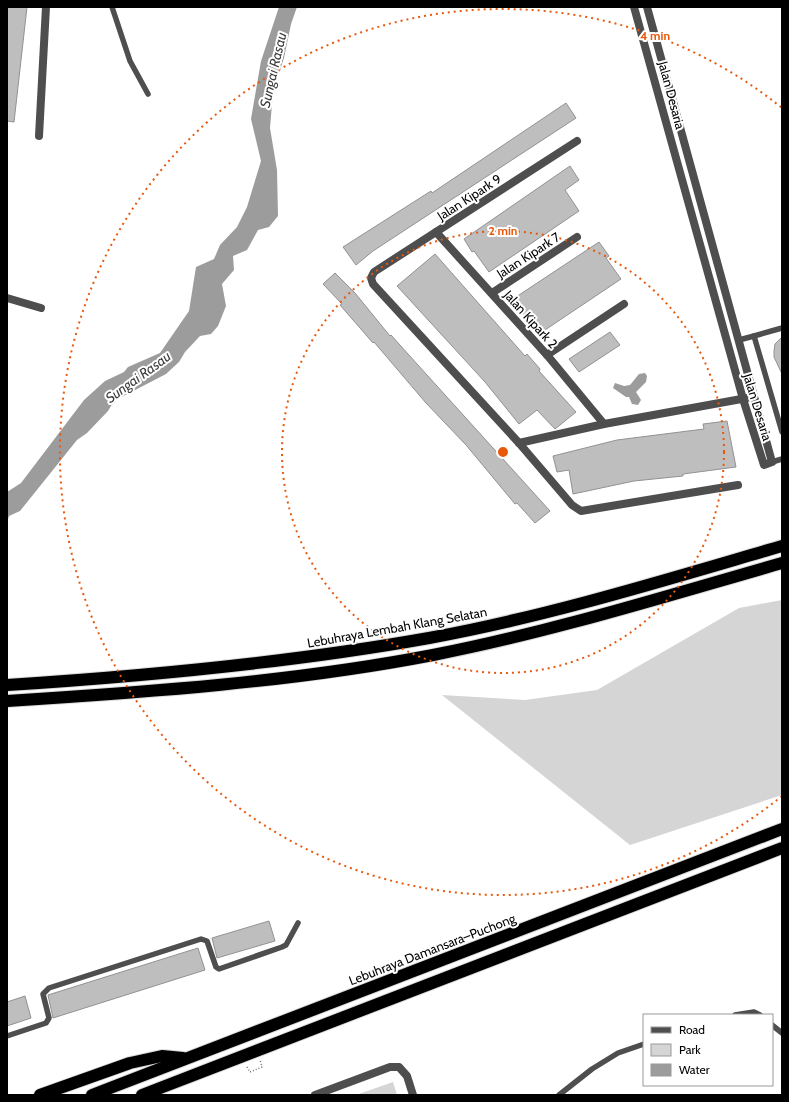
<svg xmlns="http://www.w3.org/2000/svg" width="789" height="1102" viewBox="0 0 789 1102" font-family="Cabin,sans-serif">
	<rect width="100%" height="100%" fill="#fff"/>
	<g fill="#d5d5d5">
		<path d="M 782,600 L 782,795 L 630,845 L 442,695 L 525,700 L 597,690 L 739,608 Z"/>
		<path d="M 393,1082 L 397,1095 L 356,1095 Z"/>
	</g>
	<g fill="#9c9c9c">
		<path d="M 279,7 L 297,7 L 291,24 L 284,58 L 273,91 L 270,128 L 277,170 L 278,216 L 269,227 L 258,230 L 247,250 L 233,256 L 234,270 L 222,284 L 226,306 L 218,326 L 211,334 L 200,336 L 185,352 L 179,362 L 166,374 L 114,401 L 108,411 L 87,433 L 77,440 L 20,511 L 9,516 L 7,522 L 7,492 L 21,483 L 84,400 L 105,381 L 124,372 L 128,367 L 160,353 L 189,311 L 196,267 L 214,259 L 220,245 L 237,227 L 247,207 L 261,161 L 251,119 L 261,61 Z"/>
		<path d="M 645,373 L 647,376 L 646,382 L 636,392 L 641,400 L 638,405 L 632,404 L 629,397 L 626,397 L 613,388 L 615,383 L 624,386 L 630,385 L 639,374 Z"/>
	</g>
	<g fill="#bebebe" stroke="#929292">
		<path d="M 7,7 L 27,7 L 14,122 L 7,121 Z"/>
		<path d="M 566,103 L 576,118 L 373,251 L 356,265 L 343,247 L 431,191 L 432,193 Z"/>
		<path d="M 570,166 L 579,180 L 565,190 L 579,211 L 489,272 L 474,251 L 472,252 L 464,239 Z"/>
		<path d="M 599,242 L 609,256 L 606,258 L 621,279 L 539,334 L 527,315 L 525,316 L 513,299 Z"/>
		<path d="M 435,254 L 525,356 L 527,354 L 540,369 L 539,371 L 576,412 L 555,429 L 537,410 L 519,424 L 485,382 L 397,286 Z"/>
		<path d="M 335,273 L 355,293 L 390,336 L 391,335 L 408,354 L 550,511 L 535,523 L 517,503 L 515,504 L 466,445 L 426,403 L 374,342 L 373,343 L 340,305 L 342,304 L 323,284 Z"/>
		<path d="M 610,332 L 620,345 L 579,372 L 569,359 Z"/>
		<path d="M 782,337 L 782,374 L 774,357 L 774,351 L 775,344 Z"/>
		<path d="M 727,421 L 736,467 L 683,474 L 683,476 L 634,481 L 573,494 L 569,470 L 557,472 L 553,456 L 617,440 L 704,429 L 703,424 Z"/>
		<path d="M 269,921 L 275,941 L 217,958 L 212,938 Z"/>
		<path d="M 198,948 L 205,970 L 53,1018 L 48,995 Z"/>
		<path d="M 25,996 L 31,1018 L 7,1026 L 7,1002 Z"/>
	</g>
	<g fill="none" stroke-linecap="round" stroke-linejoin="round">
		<g stroke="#dbdbdb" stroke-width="14">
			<g id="motorway">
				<path d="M 7,685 C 148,676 289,663 429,638 C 549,616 665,580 782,546"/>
				<path d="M 7,701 C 149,692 293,682 433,655 C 551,632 666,596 782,563"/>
				<path d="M 40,1095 L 130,1063 L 162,1056 L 183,1058"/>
				<path d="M 92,1095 L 782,829"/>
				<path d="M 142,1095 L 782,848"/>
			</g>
		</g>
		<path stroke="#707070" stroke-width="1.5" stroke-dasharray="1 2" stroke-linecap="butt" d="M 247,1067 L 250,1072 L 262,1067 L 260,1060"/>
		<g stroke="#4e4e4e" stroke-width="5.5">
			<path d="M 112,7 L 130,61 L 148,94"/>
			<path d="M 782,328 L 754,336 L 782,432"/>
			<path d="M 739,340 L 754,336"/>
			<path d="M 772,462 L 782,459"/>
			<path d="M 735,1015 L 754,1012 L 760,1015"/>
			<path d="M 772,1025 L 782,1033"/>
			<path d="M 7,1036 L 46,1023 L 49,1018 L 43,994 L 49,988 L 201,939 L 207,941 L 216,967 L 219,969 L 282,947 L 286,945 L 298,923"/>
			<path d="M 559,1095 L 592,1069 L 618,1053 L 644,1044"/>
		</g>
		<g stroke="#4e4e4e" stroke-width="8">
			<path d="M 634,7 L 743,399 L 764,465 L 772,462 L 647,7"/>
			<path d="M 39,136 L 46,7"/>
			<path d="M 577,141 L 374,272 L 371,278 L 373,284 L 519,443 L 572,505 L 581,511 L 738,485"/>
			<path d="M 436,232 L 547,355 L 604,424"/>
			<path d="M 492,293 L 577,237"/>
			<path d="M 7,298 L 41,308"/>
			<path d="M 547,355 L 624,304"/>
			<path d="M 519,443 L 604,424 L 747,398"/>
			<path d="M 315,1095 L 390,1067 L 399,1067 L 407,1076 L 413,1095"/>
		</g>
		<use href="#motorway" stroke="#000" stroke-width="12"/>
	</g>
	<g fill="none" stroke="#e8590c" stroke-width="2" stroke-dasharray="2 4">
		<circle cx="503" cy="452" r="221"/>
		<path d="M782 796A443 443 0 1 1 782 108"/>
	</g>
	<g text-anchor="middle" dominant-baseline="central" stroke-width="4" stroke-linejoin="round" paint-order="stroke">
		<g font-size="13" fill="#000" stroke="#fff">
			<text transform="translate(672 95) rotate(75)">Jalan Desaria</text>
			<text transform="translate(469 197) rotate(-33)">Jalan Kipark 9</text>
			<text transform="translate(528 255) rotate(-33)">Jalan Kipark 7</text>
			<text transform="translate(531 319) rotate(48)">Jalan Kipark 2</text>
			<text transform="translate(758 407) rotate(73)">Jalan Desaria</text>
			<text transform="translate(397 627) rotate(-10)">Lebuhraya Lembah Klang Selatan</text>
			<text transform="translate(432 949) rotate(-21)">Lebuhraya Damansara–Puchong</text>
		</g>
		<g font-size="14" font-style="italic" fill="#3d3d3d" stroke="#fff">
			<text transform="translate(273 70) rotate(-77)">Sungai Rasau</text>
			<text transform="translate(138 377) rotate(-36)">Sungai Rasau</text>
		</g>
	</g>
	<circle cx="503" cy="452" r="6" fill="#e8590c" stroke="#fff" stroke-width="2"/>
	<g font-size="12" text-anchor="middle" font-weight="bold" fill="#e8590c" stroke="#fff" stroke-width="4" stroke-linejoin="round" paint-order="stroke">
		<text x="655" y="40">4 min</text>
		<text x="503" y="235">2 min</text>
	</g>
	<rect width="789" height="1102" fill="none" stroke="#000000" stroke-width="16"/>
	<rect x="643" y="1014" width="130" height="72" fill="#ffffff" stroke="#999999"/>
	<rect x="651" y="1027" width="20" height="6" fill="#4e4e4e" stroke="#999999"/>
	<text x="679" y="1034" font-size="12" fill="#000000">Road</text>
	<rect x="651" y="1044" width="20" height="12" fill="#d5d5d5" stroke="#999999"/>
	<text x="679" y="1054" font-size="12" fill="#000000">Park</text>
	<rect x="651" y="1064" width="20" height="12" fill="#9c9c9c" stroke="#999999"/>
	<text x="679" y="1074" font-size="12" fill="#000000">Water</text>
</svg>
